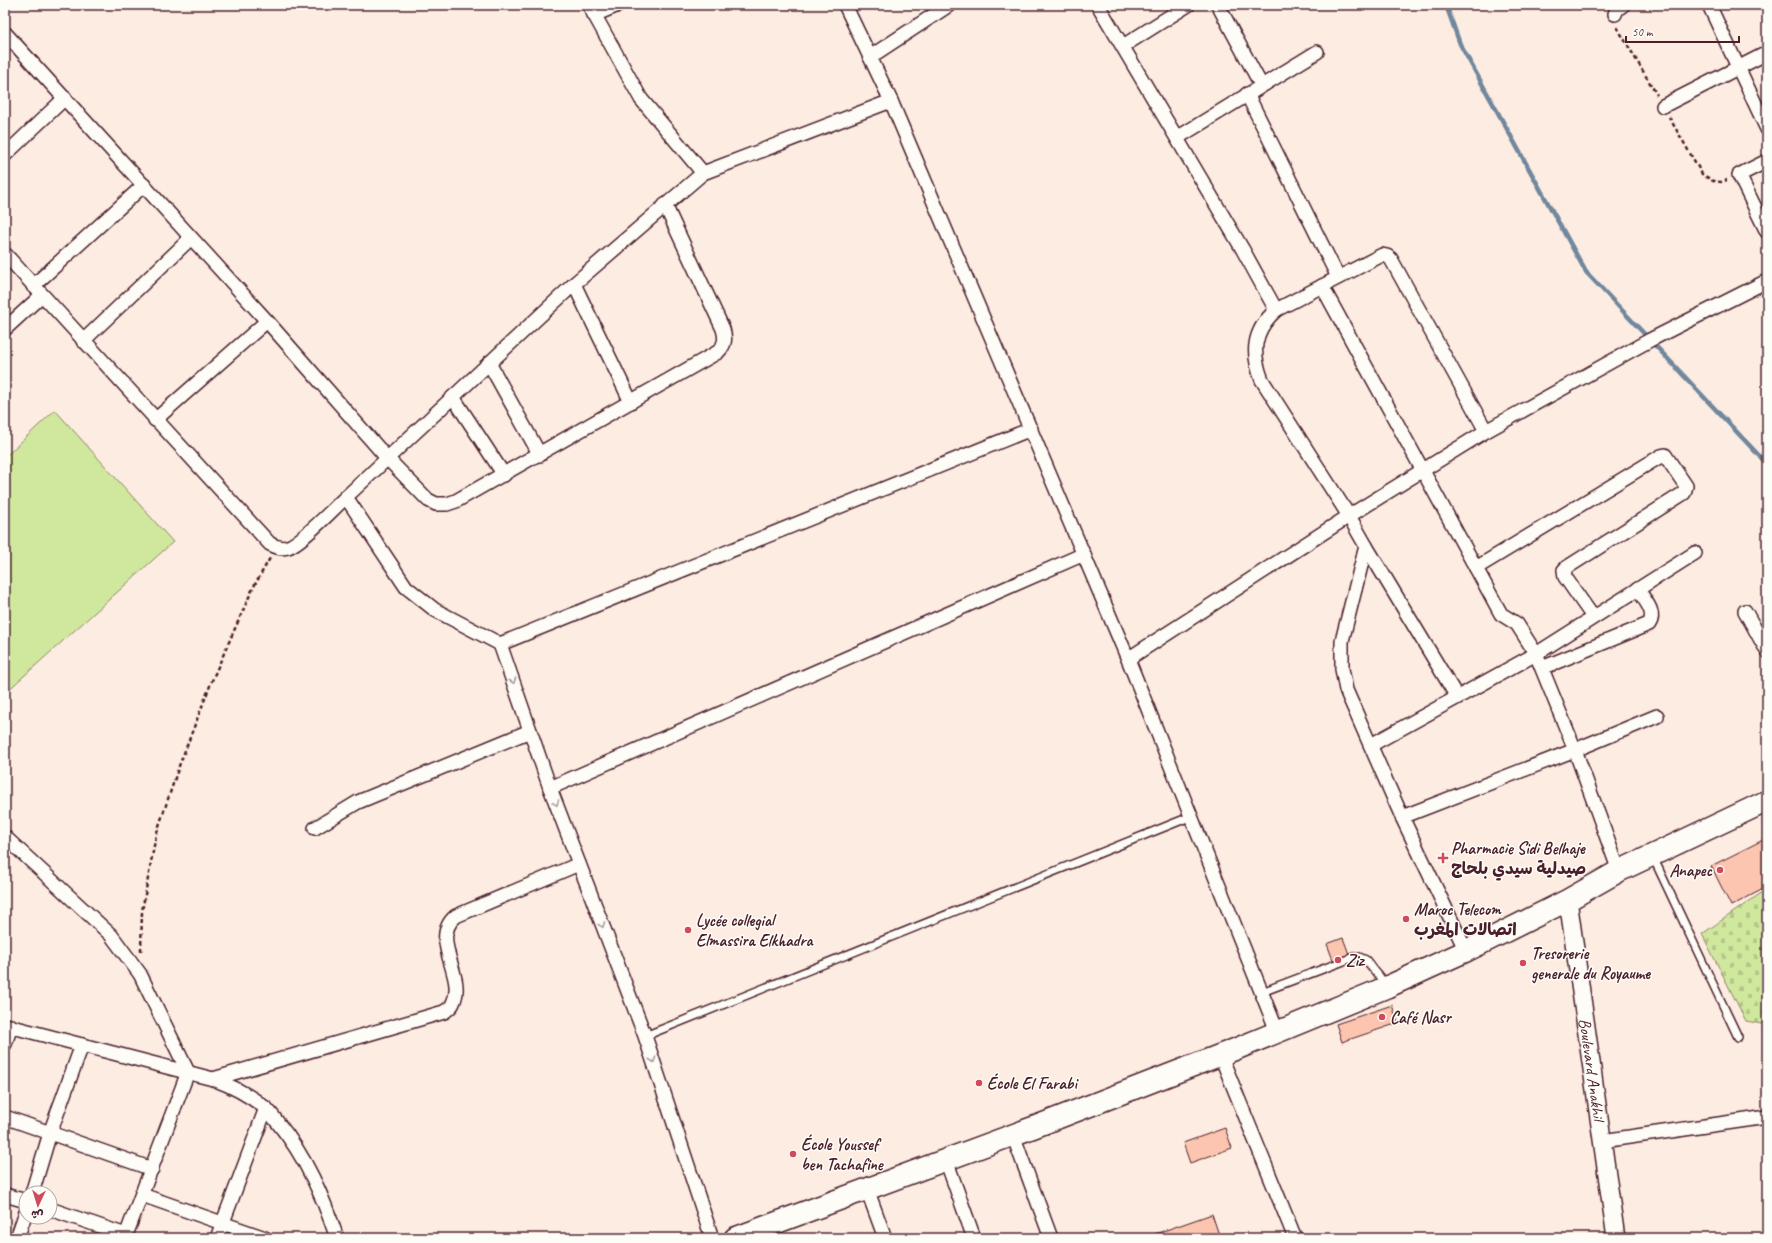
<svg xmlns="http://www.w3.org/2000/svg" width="1772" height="1243" viewBox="0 0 1772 1243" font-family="Caveat,'Playpen Sans Arabic',sans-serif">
	<defs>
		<pattern id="cemetery-stones" width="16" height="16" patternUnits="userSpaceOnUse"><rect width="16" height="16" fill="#d0e89e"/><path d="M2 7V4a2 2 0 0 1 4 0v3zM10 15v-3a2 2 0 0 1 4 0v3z" fill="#b4c788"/></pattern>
	</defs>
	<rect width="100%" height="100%" fill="#fdece1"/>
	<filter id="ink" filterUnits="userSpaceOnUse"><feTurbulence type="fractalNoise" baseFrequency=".025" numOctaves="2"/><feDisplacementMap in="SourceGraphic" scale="8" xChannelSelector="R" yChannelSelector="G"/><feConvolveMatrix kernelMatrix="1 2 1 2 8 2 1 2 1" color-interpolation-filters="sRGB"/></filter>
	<g filter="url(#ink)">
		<path fill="#d0e89e" stroke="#8d8464" d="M 55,410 L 173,542 L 5,693 L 5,457 Z"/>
		<path fill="url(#cemetery-stones)" stroke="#8d8464" d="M 1767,889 L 1767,1025 L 1746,1021 L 1702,934 Z"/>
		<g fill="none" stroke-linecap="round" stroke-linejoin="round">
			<path stroke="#6f879d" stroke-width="4.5" d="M 1446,5 L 1460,44 L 1586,272 L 1767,464"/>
		</g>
		<g fill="#fcc5af" stroke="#4a1f2b">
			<path d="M 1767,838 L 1767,887 L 1731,906 L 1711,866 Z"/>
			<path d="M 1343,938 L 1349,954 L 1333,960 L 1327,944 Z"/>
			<path d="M 1392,1005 L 1398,1023 L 1342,1042 L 1336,1024 Z"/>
			<path d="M 1225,1128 L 1232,1148 L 1190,1163 L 1183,1143 Z"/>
			<path d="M 1212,1214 L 1220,1238 L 1149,1238 L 1149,1236 Z"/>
		</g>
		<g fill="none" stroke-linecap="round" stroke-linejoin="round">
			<g stroke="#4a1f2b" stroke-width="10">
				<g id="service">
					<path d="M 1653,857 L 1738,1037"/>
					<path d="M 1262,992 L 1357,956 L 1366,960 L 1386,985"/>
					<path d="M 645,1036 L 1192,816"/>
				</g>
			</g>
			<g stroke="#4a1f2b" stroke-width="16">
				<g id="minor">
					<path d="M 589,5 L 641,99 L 703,173"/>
					<path d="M 845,5 L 870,57"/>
					<path d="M 949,5 L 870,57 L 891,101 L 1128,659 L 1277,1031"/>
					<path d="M 1098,5 L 1243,250 L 1276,310 C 1253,331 1251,352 1262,380 L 1349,516 L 1366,546 L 1342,641 L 1342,669 L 1346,690 L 1402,817 L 1466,951"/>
					<path d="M 1218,5 L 1261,85"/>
					<path d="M 1709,5 L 1767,129"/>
					<path d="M 1615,14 L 1617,9 L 1623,5"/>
					<path d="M 594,15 L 618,5"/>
					<path d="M 5,33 L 267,321 L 387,458 L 428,500 L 436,504 L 447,504 L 456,501 L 718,352 C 725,345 726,339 723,329 L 665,205"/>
					<path d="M 1123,46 L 1188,5"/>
					<path d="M 1247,94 L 1338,277"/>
					<path d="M 891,101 L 703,173 L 574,284 L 346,497 L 406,587 L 435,610 L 500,644 L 1031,429"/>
					<path d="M 1663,106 L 1767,53"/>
					<path d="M 1177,138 L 1317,52"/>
					<path d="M 5,155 L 65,98"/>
					<path d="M 1767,161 L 1739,175 L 1767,232"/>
					<path d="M 5,254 L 270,544 C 276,547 281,549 288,547 C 301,543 334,508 346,497"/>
					<path d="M 574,284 L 631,402"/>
					<path d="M 33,286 L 144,185"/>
					<path d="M 1322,286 L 1476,568"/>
					<path d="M 1276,310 L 1382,255 L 1387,256 L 1391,259 L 1486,431"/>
					<path d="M 5,329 L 42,295"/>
					<path d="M 83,341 L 191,238"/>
					<path d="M 489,363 L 540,455"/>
					<path d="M 453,397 L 504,475"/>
					<path d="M 155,420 L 267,321"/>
					<path d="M 1366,546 L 1457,697"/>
					<path d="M 1745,611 L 1767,651"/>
					<path d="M 1593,617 L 1565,577 L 1564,570 L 1566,568 L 1684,493 L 1686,486 L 1665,455 L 1661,456 L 1476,568 L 1501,614 L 1517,624 L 1536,654 L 1575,750 L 1619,871"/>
					<path d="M 500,644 L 550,788 L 645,1036 L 712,1238"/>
					<path d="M 1128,659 L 1349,516 L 1486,431 L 1650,340 L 1767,281"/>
					<path d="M 1542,668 L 1649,624 C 1657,612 1644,600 1638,589"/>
					<path d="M 1371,745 L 1536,654 L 1695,553"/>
					<path d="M 550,788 L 1084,554"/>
					<path d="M 1402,817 L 1575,750 L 1657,716"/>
					<path d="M 315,828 L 358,802 L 530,731"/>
					<path d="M 5,837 L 111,935 L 140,974 L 188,1072 L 125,1238"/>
					<path d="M 5,1025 L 213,1079 C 232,1086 249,1095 264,1107 C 270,1111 274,1118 278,1123 C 306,1157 323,1197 337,1238"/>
					<path d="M 5,1044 L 11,1026"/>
					<path d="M 1220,1054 L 1295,1238"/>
					<path d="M 213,1079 L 444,1012 C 448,1009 452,1007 453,1003 C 467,976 428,939 456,916 L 579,864"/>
					<path d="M 5,1117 L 152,1169"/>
					<path d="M 1013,1135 L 1051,1238"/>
					<path d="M 1602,1141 L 1767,1117"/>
					<path d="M 946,1160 L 974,1238"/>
					<path d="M 867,1189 L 885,1238"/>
					<path d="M 32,1193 L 50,1133 L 82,1045"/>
					<path d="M 5,1195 L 26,1201"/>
					<path d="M 142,1195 L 265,1238"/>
					<path d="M 50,1209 L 126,1235"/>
					<path d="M 17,1238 L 26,1212"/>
					<path d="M 217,1238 L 266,1108"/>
				</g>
			</g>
			<g stroke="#4a1f2b" stroke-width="20">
				<g id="tertiary">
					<path id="s1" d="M 1568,900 L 1616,1238"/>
				</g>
			</g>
			<g stroke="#4a1f2b" stroke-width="24">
				<path id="primary" d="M 735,1238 L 1037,1126 L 1236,1049 L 1387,987 L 1466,951 L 1568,900 L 1619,871 L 1767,801"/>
			</g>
			<g stroke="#4a1f2b" stroke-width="2.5" stroke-dasharray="4 3" stroke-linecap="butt">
				<path d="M 1617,27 L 1657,95"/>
				<path d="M 1669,117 L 1702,174 L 1713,181 L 1721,182 L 1727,180"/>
				<path d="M 141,951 L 142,911 L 156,835 L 179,766 L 213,678 L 253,588 L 270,558"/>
			</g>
			<use href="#service" stroke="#fdfcf7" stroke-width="7"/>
			<use href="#minor" stroke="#fdfcf7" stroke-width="13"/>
			<use href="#tertiary" stroke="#fdfcf7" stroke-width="17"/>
			<use href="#primary" stroke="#fdfcf7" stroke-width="21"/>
		</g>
		<defs><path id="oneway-chevron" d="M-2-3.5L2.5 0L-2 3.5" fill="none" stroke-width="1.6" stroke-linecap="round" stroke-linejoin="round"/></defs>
		<g stroke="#ac999b">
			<use href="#oneway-chevron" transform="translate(513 681) rotate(71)"/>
			<use href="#oneway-chevron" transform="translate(556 803) rotate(70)"/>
			<use href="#oneway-chevron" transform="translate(602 925) rotate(69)"/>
			<use href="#oneway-chevron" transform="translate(653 1060) rotate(72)"/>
		</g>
	</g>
	<g fill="#d1495b" stroke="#fdfcf7" stroke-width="1.5">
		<path d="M1441 852h4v4h4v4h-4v4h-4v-4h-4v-4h4z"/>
		<circle cx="1720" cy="870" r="4"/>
		<circle cx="1406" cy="919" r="4"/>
		<circle cx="688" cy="930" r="4"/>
		<circle cx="1338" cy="960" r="4"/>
		<circle cx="1523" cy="963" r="4"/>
		<circle cx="1382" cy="1017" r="4"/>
		<circle cx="979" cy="1083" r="4"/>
		<circle cx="793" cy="1154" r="4"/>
	</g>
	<g text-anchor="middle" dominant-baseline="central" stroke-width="3" stroke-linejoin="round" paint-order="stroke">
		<g font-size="17" font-weight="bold" fill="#4a1f2b" stroke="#fdfcf7" text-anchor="start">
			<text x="1451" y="848">Pharmacie Sidi Belhaje<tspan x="1451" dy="20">صيدلية سيدي بلحاج</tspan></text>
			<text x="1712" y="870" text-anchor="end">Anapec</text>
			<text x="1414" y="909">Maroc Telecom<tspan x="1414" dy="20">اتصالات المغرب</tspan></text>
			<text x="696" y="920">Lycée collegial<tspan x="696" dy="20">Elmassira Elkhadra</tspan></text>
			<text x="1531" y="953">Tresorerie<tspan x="1531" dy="20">generale du Royaume</tspan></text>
			<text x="1346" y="960">Ziz</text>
			<text x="1390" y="1017">Café Nasr</text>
			<text x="987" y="1083">École El Farabi</text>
			<text x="801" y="1144">École Youssef<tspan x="801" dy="20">ben Tachafine</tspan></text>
		</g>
		<g font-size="17" fill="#4a1f2b" stroke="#fdfcf7">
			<text stroke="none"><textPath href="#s1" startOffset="171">Boulevard Anakhil</textPath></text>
		</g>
	</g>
	<rect width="1772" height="1243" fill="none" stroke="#fdfcf7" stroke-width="20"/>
	<rect x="10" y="10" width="1752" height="1223" fill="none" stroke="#4a1f2b" stroke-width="1.5" filter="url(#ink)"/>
	<g transform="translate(38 1205) rotate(184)"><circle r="19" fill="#fdfcf7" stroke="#b5a4a5"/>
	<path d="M0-3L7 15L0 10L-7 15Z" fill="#d1495b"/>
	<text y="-6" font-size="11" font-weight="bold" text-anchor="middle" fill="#4a1f2b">ش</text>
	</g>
	<path d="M1626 36v6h113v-6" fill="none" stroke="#4a1f2b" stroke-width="2"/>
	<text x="1632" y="36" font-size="12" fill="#4a1f2b" stroke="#fdfcf7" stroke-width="3" paint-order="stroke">50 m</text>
</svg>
